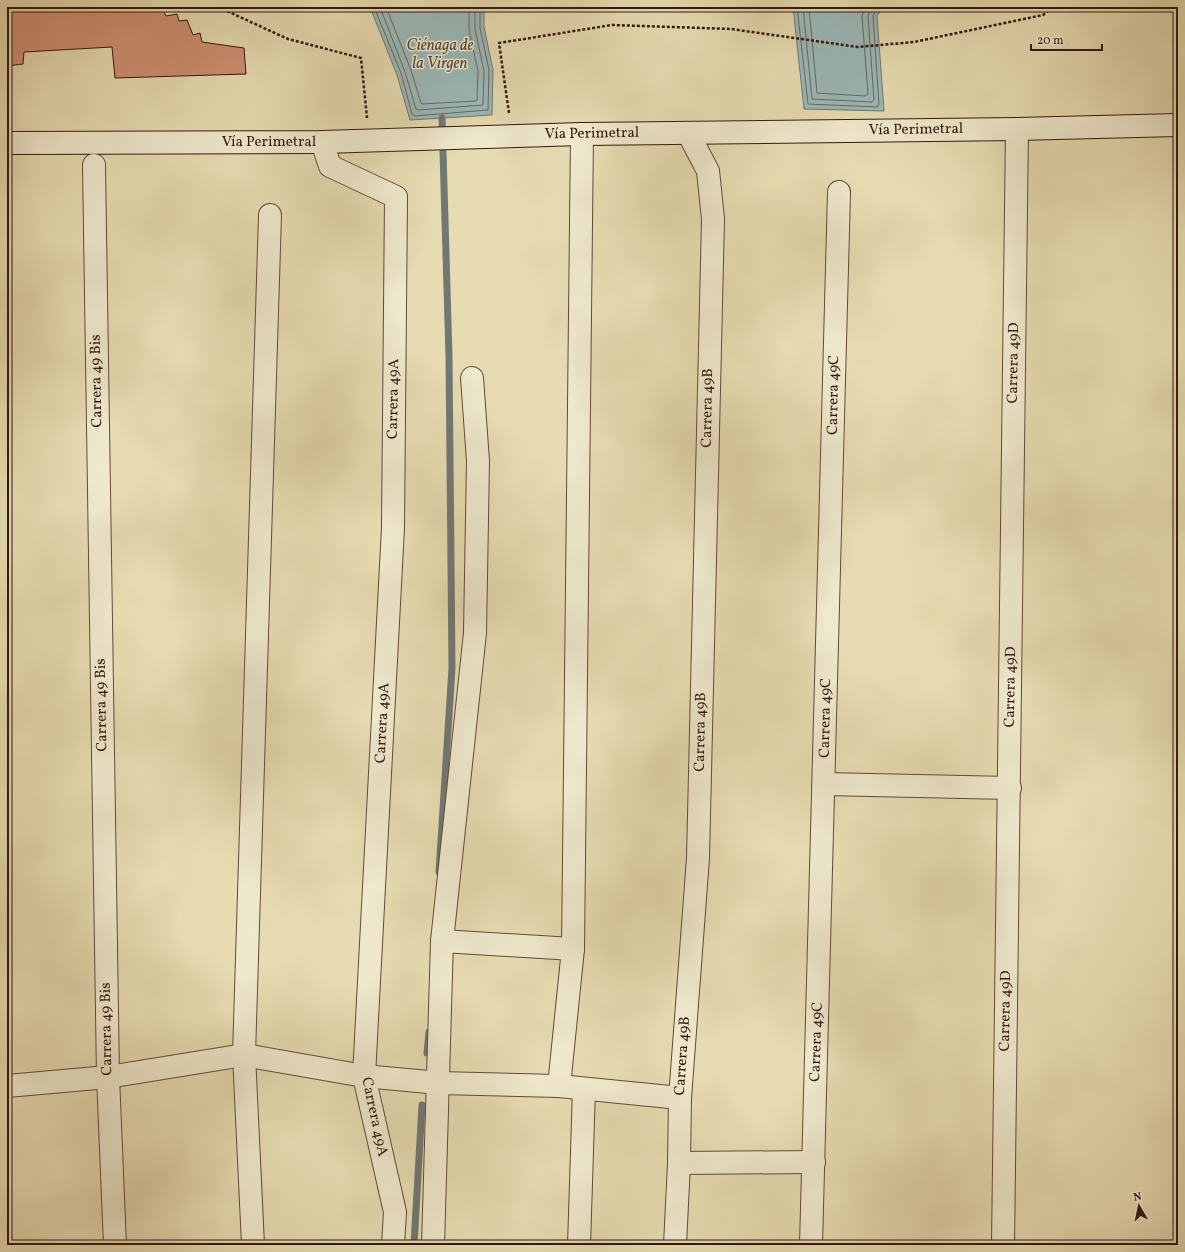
<svg xmlns="http://www.w3.org/2000/svg" width="1185" height="1252" viewBox="0 0 1185 1252" font-family="Vollkorn,serif">
	<rect width="100%" height="100%" fill="#e6dbb1"/>
	<filter id="stains"><feTurbulence type="fractalNoise" baseFrequency=".005" numOctaves="4"/><feColorMatrix values="0 0 0 0 .2 0 0 0 0 .09 0 0 0 0 .02 0 0 0 .5 -.17"/></filter>
	<radialGradient id="worn" r=".72"><stop offset=".6" stop-color="#630" stop-opacity="0"/><stop offset="1" stop-color="#630" stop-opacity=".3"/></radialGradient>
	<g fill="#9bb8b7" stroke="#717874">
		<path d="M 370,7 L 484,7 L 484,27 L 493,70 L 492,115 L 410,120 L 397,75 Z"/>
		<path d="M 793,7 L 883,7 L 877,16 L 884,111 L 804,109 Z"/>
	</g>
	<g fill="none" stroke-linecap="round" stroke-linejoin="round">
		<g stroke="#676863" stroke-width="1">
			<path d="M 374,7 L 401,73 L 412,114 L 414,116 L 488,110 L 489,70 L 480,28 L 480,7"/>
			<path d="M 380,7 L 405,72 L 416,109 L 418,110 L 483,105 L 484,71 L 475,29 L 475,7"/>
			<path d="M 386,7 L 411,70 L 421,103 L 422,104 L 476,101 L 477,100 L 478,71 L 469,30 L 469,7"/>
			<path d="M 797,7 L 808,104 L 877,107 L 879,105 L 873,16 L 878,7"/>
			<path d="M 803,7 L 812,99 L 872,102 L 874,100 L 868,16 L 872,7"/>
			<path d="M 809,7 L 817,93 L 865,96 L 868,94 L 862,16 L 865,7"/>
		</g>
		<g stroke="#717874" stroke-width="7">
			<path d="M 439,872 L 452,668 L 449,356 L 442,118"/>
			<path d="M 427,1053 L 429,1032"/>
			<path d="M 414,1245 L 422,1105"/>
		</g>
	</g>
	<path fill="#ce8f71" stroke="#33190f" d="M 7,7 L 161,7 L 166,16 L 177,14 L 179,21 L 187,20 L 193,35 L 200,33 L 202,42 L 244,48 L 246,74 L 115,78 L 112,47 L 24,52 L 23,64 L 7,66 Z"/>
	<g fill="none" stroke-linecap="round" stroke-linejoin="round">
		<g stroke="#604a38" stroke-width="24">
			<g id="street">
				<path d="M 322,142 L 330,166 L 396,197 L 393,528 L 364,1076 L 395,1212 L 393,1245"/>
				<path d="M 94,165 L 108,1077 L 115,1245"/>
				<path d="M 824,784 L 1010,788"/>
				<path d="M 442,941 L 573,949"/>
				<path d="M 7,1086 L 108,1077 L 244,1055 L 364,1076 L 439,1083 L 559,1086 L 680,1098"/>
				<path d="M 559,1086 L 573,949 L 582,134"/>
				<path d="M 679,1163 L 814,1162"/>
				<path d="M 253,1245 L 244,1055 L 270,215"/>
				<path d="M 433,1245 L 442,941 L 475,633 L 478,461 L 472,378"/>
				<path d="M 579,1245 L 584,1089"/>
				<path d="M 675,1245 L 679,1163 L 680,1098 L 698,858 L 713,219 L 708,171 L 688,133"/>
				<path d="M 811,1245 L 839,192"/>
				<path d="M 1003,1245 L 1017,129"/>
			</g>
		</g>
		<g stroke="#33190f" stroke-width="24">
			<path id="secondary" d="M 7,143 L 322,142 L 582,134 L 1017,129 L 1178,125"/>
		</g>
		<g stroke="#33190f" stroke-width="2.5" stroke-dasharray="3 2" stroke-linecap="butt">
			<path d="M 218,7 L 288,39 L 361,58 L 367,118"/>
			<path d="M 509,113 L 499,43 L 612,25 L 731,29 L 858,47 L 914,42 L 1043,15 L 1053,7"/>
		</g>
		<use href="#street" stroke="#efe8cc" stroke-width="22"/>
		<use href="#secondary" stroke="#efe8cc" stroke-width="22"/>
	</g>
	<g text-anchor="middle" dominant-baseline="central" stroke-width="3" stroke-linejoin="round" paint-order="stroke">
		<g font-size="15" fill="#33190f" stroke="#efe8cc">
			<text transform="translate(916 130) rotate(-1)">Vía Perimetral</text>
			<text transform="translate(592 134) rotate(-1)">Vía Perimetral</text>
			<text x="269" y="142">Vía Perimetral</text>
			<text transform="translate(1014 363) rotate(-89)">Carrera 49D</text>
			<text transform="translate(97 381) rotate(-91)">Carrera 49 Bis</text>
			<text transform="translate(834 395) rotate(-89)">Carrera 49C</text>
			<text transform="translate(394 399) rotate(-89)">Carrera 49A</text>
			<text transform="translate(708 408) rotate(-89)">Carrera 49B</text>
			<text transform="translate(1011 687) rotate(-89)">Carrera 49D</text>
			<text transform="translate(102 705) rotate(-91)">Carrera 49 Bis</text>
			<text transform="translate(826 718) rotate(-89)">Carrera 49C</text>
			<text transform="translate(383 723) rotate(-87)">Carrera 49A</text>
			<text transform="translate(701 732) rotate(-89)">Carrera 49B</text>
			<text transform="translate(1006 1011) rotate(-89)">Carrera 49D</text>
			<text transform="translate(107 1029) rotate(-91)">Carrera 49 Bis</text>
			<text transform="translate(817 1042) rotate(-88)">Carrera 49C</text>
			<text transform="translate(683 1056) rotate(-86)">Carrera 49B</text>
			<text transform="translate(374 1117) rotate(78)">Carrera 49A</text>
		</g>
		<g font-size="16" font-style="italic" fill="#524941" stroke="#efe8cc">
			<text x="440" y="46">Ciénaga de<tspan x="440" dy="18">la Virgen</tspan></text>
		</g>
	</g>
	<rect width="1185" height="1252" fill="none" stroke="#e6dbb1" stroke-width="24"/>
	<rect x="8" y="8" width="1169" height="1236" fill="none" stroke="#33190f" stroke-width="2"/>
	<rect x="12" y="12" width="1161" height="1228" fill="none" stroke="#33190f"/>
	<g transform="translate(1139 1206) rotate(351)" stroke="#efe8cc" stroke-width="3" paint-order="stroke">
	<path d="M0-3L7 15L0 10L-7 15Z" fill="#33190f"/>
	<text y="-6" font-size="11" font-weight="bold" text-anchor="middle" fill="#33190f">N</text>
	</g>
	<path d="M1031 44v6h71v-6" fill="none" stroke="#33190f" stroke-width="2"/>
	<text x="1037" y="44" font-size="12" fill="#33190f" stroke="#efe8cc" stroke-width="3" paint-order="stroke">20 m</text>
	<rect width="100%" height="100%" filter="url(#stains)"/>
	<rect width="100%" height="100%" fill="url(#worn)"/>
</svg>
